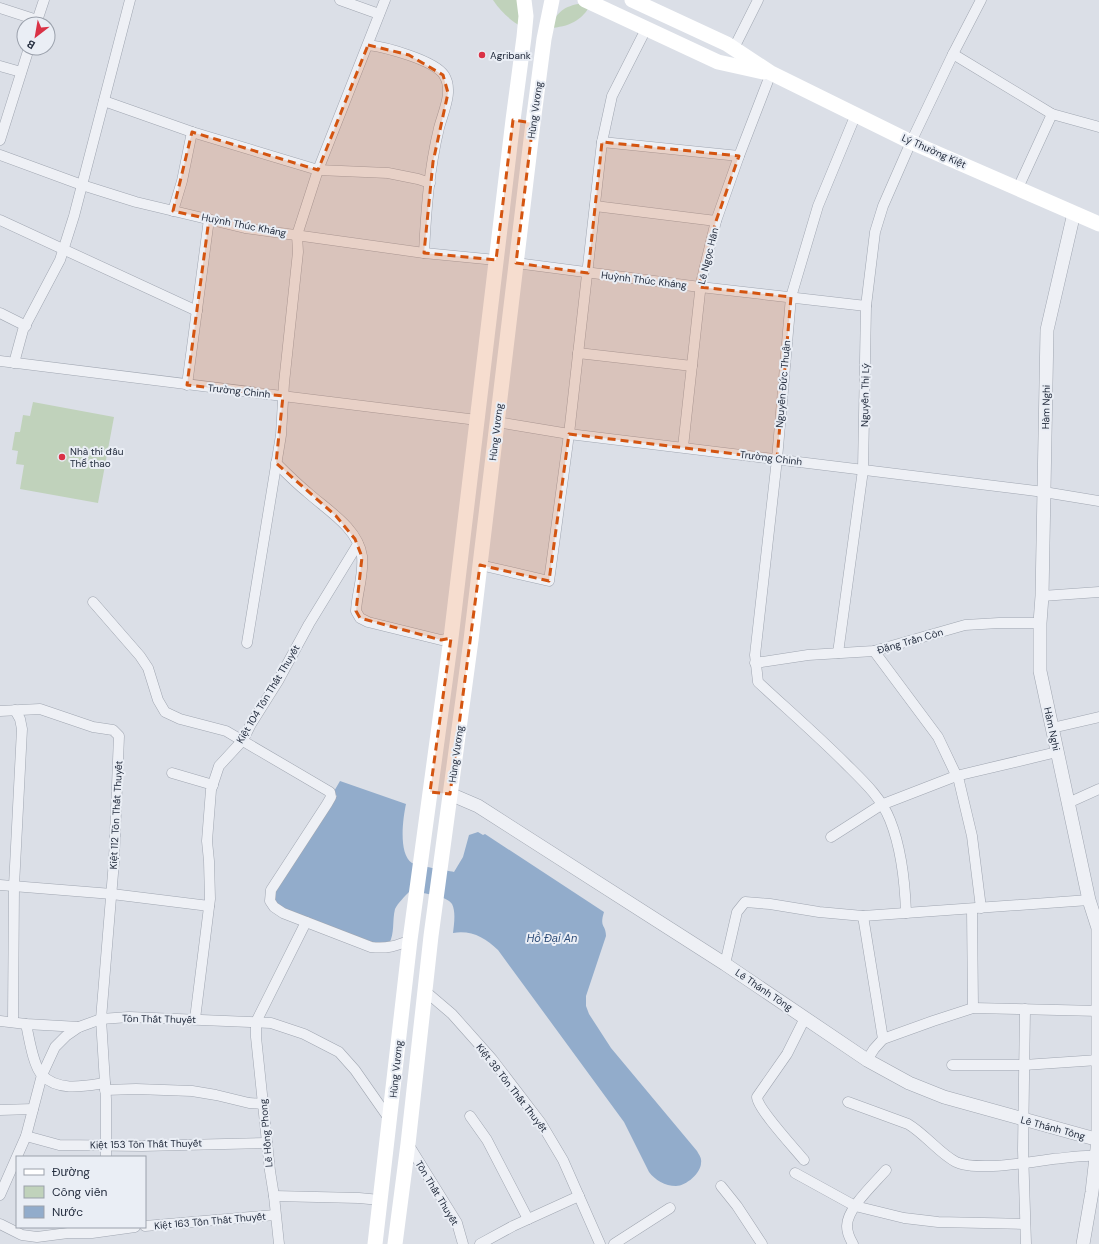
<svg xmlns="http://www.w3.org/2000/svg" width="1099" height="1244" viewBox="0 0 1099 1244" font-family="'DM Sans',sans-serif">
	<rect width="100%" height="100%" fill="#dbdfe7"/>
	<g fill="#c0d2bb">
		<path d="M 493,0 L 518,0 L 522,27 C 510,20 501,12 493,0 Z"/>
		<path d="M 578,4 L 591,4 C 582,21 568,27 550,28 C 556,14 562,7 578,4 Z"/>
		<path d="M 33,402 L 114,417 L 98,503 L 20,489 L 24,465 L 16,464 L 18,451 L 12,450 L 15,432 L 20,432 L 23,415 L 30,416 Z"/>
	</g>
	<path fill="#92accb" d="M 340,781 L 406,804 C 403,818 398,854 412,863 C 418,866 446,870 454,872 L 463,857 L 469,835 L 478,832 L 483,835 L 485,834 L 604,912 C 599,928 606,924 606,936 L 586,996 L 586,1006 L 589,1014 L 611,1048 L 697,1151 C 699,1155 702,1158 701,1163 C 701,1173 686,1186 676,1186 C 665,1186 655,1180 649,1172 L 624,1122 L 498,950 C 485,938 472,930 453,933 C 454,924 456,912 452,904 C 447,895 419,893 410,891 C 405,896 398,903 395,909 C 392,921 395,933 389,944 L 381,947 L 273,910 L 268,900 L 337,796 L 333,793 Z"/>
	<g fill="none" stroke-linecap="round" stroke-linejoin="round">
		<g stroke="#a0a6b1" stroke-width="11">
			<g id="minor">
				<path d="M 340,0 L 379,14"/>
				<path d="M 0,8 L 37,20"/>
				<path d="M 36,24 L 44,0"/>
				<path d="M 368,45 C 385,47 434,60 444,75 C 454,91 443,112 439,128 C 429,169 426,211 424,253"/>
				<path d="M 734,48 L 758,0"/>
				<path d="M 953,54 L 1052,114 L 1099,127"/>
				<path d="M 0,66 L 21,72"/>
				<path d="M 104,101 L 192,132 L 318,170 L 388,173 L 418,179 L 430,183"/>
				<path d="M 856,114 L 818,206 L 791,297 L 777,459 L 755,655 L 758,682 C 787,709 817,735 845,763 C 862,780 881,797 890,820 C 902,850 905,882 906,913"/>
				<path d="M 0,140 L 29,48"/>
				<path d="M 602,142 L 739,156"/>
				<path d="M 0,155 L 82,185 L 136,202 L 245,228 L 424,253 L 496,260"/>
				<path d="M 1018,188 L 1052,114"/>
				<path d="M 595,206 L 716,221"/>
				<path d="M 173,211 L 182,181 L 192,132"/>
				<path d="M 0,220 L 197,311"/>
				<path d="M 516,263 L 700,287 L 866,306"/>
				<path d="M 0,313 L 26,326"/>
				<path d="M 578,353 L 692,366"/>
				<path d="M 0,361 L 477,420"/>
				<path d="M 14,363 L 23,330 L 60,260 L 74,216 L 130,0"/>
				<path d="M 187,385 L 209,219"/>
				<path d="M 497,422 L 569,434 L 1044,492 L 1099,501"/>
				<path d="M 683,447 L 701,283 L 716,221 L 739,156 L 771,73"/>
				<path d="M 276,463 C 286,473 296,483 307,492 C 327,510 358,528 362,556 C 364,575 357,592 356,611 L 360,618 L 368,622 L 441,640 L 451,638"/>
				<path d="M 480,565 L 549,581 L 569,434 L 602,142 L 612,96 L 646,29"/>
				<path d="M 1042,596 L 1099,592"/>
				<path d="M 93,602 L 140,656 L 148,668 L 158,700 L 165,712 L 180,719 L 226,731 L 330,792 L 331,797 L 327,804 L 271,890 L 270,901 L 274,907 L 283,913 L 371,947 C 386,949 397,946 410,940"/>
				<path d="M 247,643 L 281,435 L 284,383 L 298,252 L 297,235 L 318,170 L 385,0"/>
				<path d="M 874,651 L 938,737 L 959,781 L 972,836 L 981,908"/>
				<path d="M 838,653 L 863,470 L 866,306 L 875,232 L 883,206 L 911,142 L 953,54 L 981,0"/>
				<path d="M 755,663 L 808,655 L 874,651 L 965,625 L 999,623 L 1040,623"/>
				<path d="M 0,711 L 40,709 L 93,727 L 113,730 L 119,736 L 114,861 L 101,1019 L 106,1099 L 106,1157"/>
				<path d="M 1052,728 L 1099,717"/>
				<path d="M 172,773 L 213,785"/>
				<path d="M 1068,803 L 1099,789"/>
				<path d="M 831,837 L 881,805 L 956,776 L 1057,752"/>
				<path d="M 0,885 L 112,894 L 209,906"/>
				<path d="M 972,909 L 973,1008"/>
				<path d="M 863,916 L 883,1039"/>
				<path d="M 725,964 L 737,912 L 745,902 L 770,904 L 819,912 L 863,916 L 1089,900"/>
				<path d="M 425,991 L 452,1014 L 492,1059 L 541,1123 L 563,1160 L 600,1244"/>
				<path d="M 1025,1009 L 1023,1150 L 1026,1244"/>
				<path d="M 195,1019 L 210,899 L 209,861 L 207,841 L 211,790 L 219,766 L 243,740 L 251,724 L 278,681 L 309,624 L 358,544"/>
				<path d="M 0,1021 L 26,1024 L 79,1027"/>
				<path d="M 13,1022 L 14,886 L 22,729 L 20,719 L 15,710"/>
				<path d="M 26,1024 C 29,1037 33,1066 42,1075 C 58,1092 85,1086 105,1083"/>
				<path d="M 867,1060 L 874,1049 L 883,1039 L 933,1021 L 973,1008 L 1099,1011"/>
				<path d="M 952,1065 L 1024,1065 L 1098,1060"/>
				<path d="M 105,1090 L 136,1089 L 192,1091 L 216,1095 L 249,1103 L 263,1104"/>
				<path d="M 848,1102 L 908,1124 C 925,1134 940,1154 956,1162 C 967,1167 981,1166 993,1166 C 1013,1165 1033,1162 1053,1159 C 1067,1158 1082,1155 1096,1156"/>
				<path d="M 0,1110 L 33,1109"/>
				<path d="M 470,1116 L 487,1140 L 528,1219"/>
				<path d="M 26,1136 L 59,1145 L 142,1146 L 267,1143"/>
				<path d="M 408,1144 L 457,1223 L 463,1244"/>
				<path d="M 804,1160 C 795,1149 757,1108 757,1097 L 787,1054 L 805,1018"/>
				<path d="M 795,1173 L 855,1206 L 904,1218 L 938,1222 L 1025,1224"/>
				<path d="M 721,1186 L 737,1206 L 762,1244"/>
				<path d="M 0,1195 L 26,1136 L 42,1075 L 55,1047 L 66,1036 L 79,1027 L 101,1019 L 129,1017 L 271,1023 L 304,1034 L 339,1052 L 355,1070 L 390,1120"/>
				<path d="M 274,1196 L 359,1198 L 380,1200"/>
				<path d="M 0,1224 L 22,1235 L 37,1237 L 68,1233 L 92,1233 L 135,1227"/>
				<path d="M 145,1226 L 275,1215"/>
				<path d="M 279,1244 L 274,1196 L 270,1171 L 256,1037 L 256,1022 L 306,922"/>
				<path d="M 480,1244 L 513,1226 L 579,1196"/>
				<path d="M 614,1244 L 670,1208"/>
				<path d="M 853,1244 C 850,1239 847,1233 847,1226 C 847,1208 875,1183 886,1170"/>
			</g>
		</g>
		<g stroke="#a0a6b1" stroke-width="14">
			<g id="tertiary">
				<path d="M 1074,213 L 1047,330 L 1042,596 L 1040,623 L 1040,671 L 1089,900 L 1098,928 L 1098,1140 L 1092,1192 L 1083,1244"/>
				<path d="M 450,794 L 478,806 L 725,964 L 867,1060 L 909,1083 L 944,1097 L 1099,1140"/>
			</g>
		</g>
		<use href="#minor" stroke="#eef0f5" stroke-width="10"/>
		<use href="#tertiary" stroke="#eef0f5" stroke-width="13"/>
		<g stroke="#fff" stroke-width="15">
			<path d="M 585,0 L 718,62 L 763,72"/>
			<path d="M 632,0 L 727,44 L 771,73 L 911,142 L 1099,224"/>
			<path d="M 375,1244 L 410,940 L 451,638 L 513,120 L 524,37 L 526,16 L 524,0"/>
			<path d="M 395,1244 L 408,1144 L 431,936 L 471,640 L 533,123 L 544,39 L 552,0"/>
		</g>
	</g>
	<path fill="#d45511" fill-opacity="0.2" stroke="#d45511" stroke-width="3" stroke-dasharray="8 5" stroke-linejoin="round" d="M 368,45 L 409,55 L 443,75 L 448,93 L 433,162 L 424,253 L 496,260 L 513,120 L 533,123 L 516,263 L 588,273 L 602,142 L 739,156 L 716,221 L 699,287 L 791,297 L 777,459 L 569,434 L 549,581 L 480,565 L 450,794 L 430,792 L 451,638 L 441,640 L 360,618 L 356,611 L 362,557 L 355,539 L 336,516 L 276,463 L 283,396 L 187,385 L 209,219 L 173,211 L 192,132 L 318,170 Z"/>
	<g fill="#da3246" stroke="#eaeef5" stroke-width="1.5">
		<circle cx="482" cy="55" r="4"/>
		<circle cx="62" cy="457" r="4"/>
	</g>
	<g text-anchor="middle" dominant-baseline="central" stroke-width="4" stroke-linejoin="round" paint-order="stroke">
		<g font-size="10" fill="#242d3e" stroke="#eaeef5" text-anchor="start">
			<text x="490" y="55">Agribank</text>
			<text x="70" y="451">Nhà thi đấu<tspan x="70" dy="12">Thể thao</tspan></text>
		</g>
		<g font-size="10" fill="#242d3e" stroke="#eaeef5">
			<text transform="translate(535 110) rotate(-82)">Hùng Vương</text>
			<text transform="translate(934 151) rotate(24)">Lý Thường Kiệt</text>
			<text transform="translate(244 225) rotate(11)">Huỳnh Thúc Kháng</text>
			<text transform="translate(708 256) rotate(-76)">Lê Ngọc Hân</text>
			<text transform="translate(644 280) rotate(7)">Huỳnh Thúc Kháng</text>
			<text transform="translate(783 384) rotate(-85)">Nguyễn Đức Thuận</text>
			<text transform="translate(239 391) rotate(6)">Trường Chinh</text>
			<text transform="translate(865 395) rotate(-89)">Nguyễn Thị Lý</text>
			<text transform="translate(1046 407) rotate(-89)">Hàm Nghi</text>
			<text transform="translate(496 432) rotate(-83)">Hùng Vương</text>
			<text transform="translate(771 458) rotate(7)">Trường Chinh</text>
			<text transform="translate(910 641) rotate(-16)">Đặng Trần Côn</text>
			<text transform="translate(268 694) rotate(-59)">Kiệt 104 Tôn Thất Thuyết</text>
			<text transform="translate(1052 729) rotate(78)">Hàm Nghi</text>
			<text transform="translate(456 754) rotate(-82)">Hùng Vương</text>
			<text transform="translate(116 815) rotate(-87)">Kiệt 112 Tôn Thất Thuyết</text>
			<text transform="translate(764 990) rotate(34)">Lê Thánh Tông</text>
			<text transform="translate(159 1019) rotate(1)">Tôn Thất Thuyết</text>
			<text transform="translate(396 1069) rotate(-84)">Hùng Vương</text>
			<text transform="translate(512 1088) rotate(52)">Kiệt 38 Tôn Thất Thuyết</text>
			<text transform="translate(1053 1128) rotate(15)">Lê Thánh Tông</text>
			<text transform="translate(266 1133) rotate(-95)">Lê Hồng Phong</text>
			<text transform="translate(146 1144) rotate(-1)">Kiệt 153 Tôn Thất Thuyết</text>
			<text transform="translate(437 1193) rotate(59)">Tôn Thất Thuyết</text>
			<text transform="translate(210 1221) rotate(-5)">Kiệt 163 Tôn Thất Thuyết</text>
		</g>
		<g font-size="11" font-style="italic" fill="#2b4a76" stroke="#eaeef5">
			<text x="552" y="938">Hồ Đại An</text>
		</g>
	</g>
	<rect x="16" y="1156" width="130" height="72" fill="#eaeef5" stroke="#9ba1ac"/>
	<rect x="24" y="1169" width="20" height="6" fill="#ffffff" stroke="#9ba1ac"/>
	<text x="52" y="1176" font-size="12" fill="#242d3e">Đường</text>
	<rect x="24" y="1186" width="20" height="12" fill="#c0d2bb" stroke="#9ba1ac"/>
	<text x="52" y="1196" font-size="12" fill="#242d3e">Công viên</text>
	<rect x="24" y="1206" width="20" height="12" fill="#92accb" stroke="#9ba1ac"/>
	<text x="52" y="1216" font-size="12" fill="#242d3e">Nước</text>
	<g transform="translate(36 36) rotate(211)"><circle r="19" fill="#eaeef5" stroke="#9ba1ac"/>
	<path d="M0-3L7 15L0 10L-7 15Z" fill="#da3246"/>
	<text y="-6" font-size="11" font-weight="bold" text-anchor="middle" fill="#242d3e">B</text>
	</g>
</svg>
